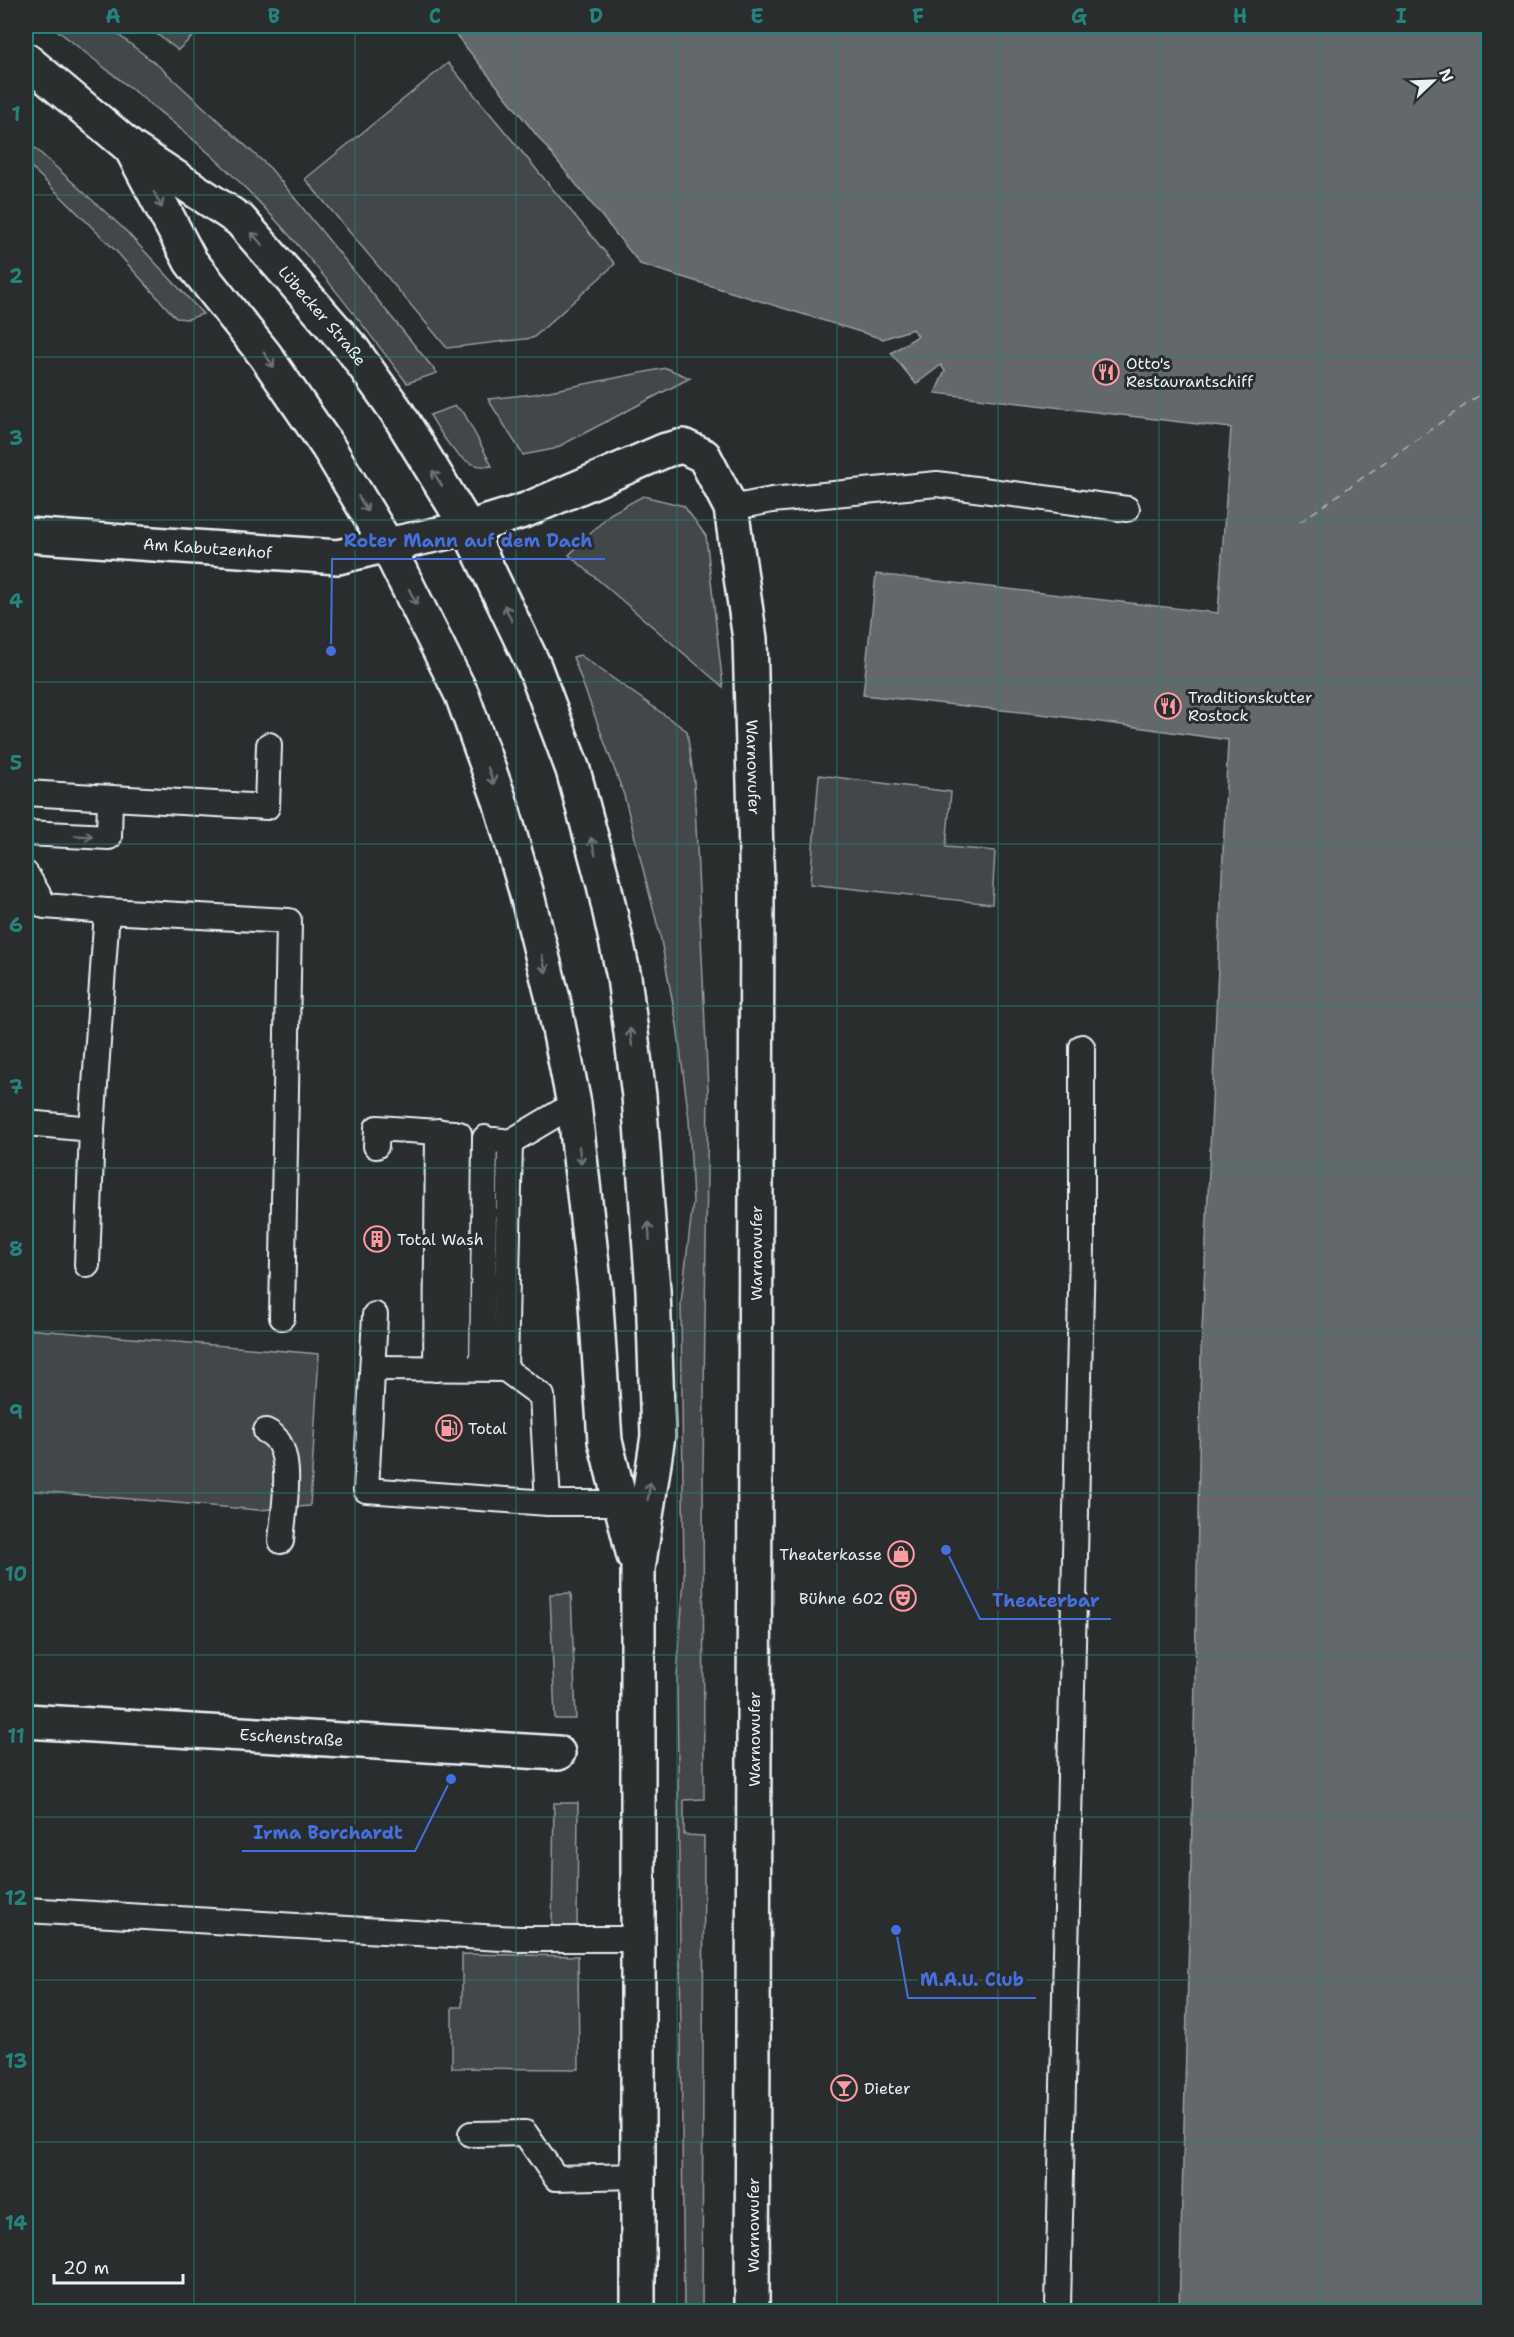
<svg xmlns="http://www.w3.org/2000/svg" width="1514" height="2337" viewBox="0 0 1514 2337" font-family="'Shantell Sans',sans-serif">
	<rect width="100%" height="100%" fill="#2a2d2e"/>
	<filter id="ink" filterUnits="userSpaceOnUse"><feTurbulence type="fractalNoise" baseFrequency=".0167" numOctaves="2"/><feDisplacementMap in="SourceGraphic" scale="12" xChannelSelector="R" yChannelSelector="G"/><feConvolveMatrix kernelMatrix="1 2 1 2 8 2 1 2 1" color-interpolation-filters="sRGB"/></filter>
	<g filter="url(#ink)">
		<g fill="#424648" stroke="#959ca0" stroke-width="1.5">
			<path d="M 52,26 L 107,26 L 160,67 L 271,169 L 437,373 L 407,383 C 347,304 285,222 211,155 C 161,110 105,69 52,26 Z"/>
			<path d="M 146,26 L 204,26 L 178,50 Z"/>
			<path d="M 448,63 L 615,264 L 533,338 L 447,348 L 305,179 Z"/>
			<path d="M 26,140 L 124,229 L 203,314 L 188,319 L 176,318 L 116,251 L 26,162 Z"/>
			<path d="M 666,368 L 690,378 L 554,449 L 523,455 L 488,399 L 534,394 Z"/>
			<path d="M 455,406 L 464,413 L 492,466 C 460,471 444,438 430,415 Z"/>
			<path d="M 643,496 L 684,506 L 706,536 L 723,687 L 569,555 L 610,514 Z"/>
			<path d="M 580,655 L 687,731 L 694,782 L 708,1090 L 703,1469 L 704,1799 L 684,1800 L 684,1835 L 704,1836 L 702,2311 L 684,2311 L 677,1677 L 684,1579 L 681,1303 L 693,1202 L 689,1119 L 677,1025 L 660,935 L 624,795 L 573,657 Z"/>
			<path d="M 819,775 L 951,792 L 946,847 L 995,851 L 992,904 L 810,884 Z"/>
			<path d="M 26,1329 L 319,1354 L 310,1506 L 258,1510 L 26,1490 Z"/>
			<path d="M 571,1593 L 576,1719 L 555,1719 L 550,1594 Z"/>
			<path d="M 554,1803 L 578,1803 L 577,1926 L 552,1926 Z"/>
			<path d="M 462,1954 L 578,1956 L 579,2069 L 452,2068 L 452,2007 L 462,2007 Z"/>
		</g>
		<path fill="#63686b" stroke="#989fa3" stroke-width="1.5" d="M 449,26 L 1488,26 L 1488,2311 L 1179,2311 L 1193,1786 L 1201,1353 L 1228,740 L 1058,716 L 863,695 L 876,574 L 1218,613 L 1231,428 L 935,393 L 945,371 L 941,365 L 916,384 L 891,353 L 918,336 L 913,329 L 883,339 L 640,264 Z"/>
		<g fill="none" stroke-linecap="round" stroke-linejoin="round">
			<path stroke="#acb3b9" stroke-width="1.5" stroke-dasharray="8 6" stroke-linecap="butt" d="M 1300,522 L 1488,389"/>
			<g stroke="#e8f1f8" stroke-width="28">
				<g id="service">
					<path d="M 731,508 L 772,500 L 937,484 L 1127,509"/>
					<path d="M 26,793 L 267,807 L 269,745"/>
					<path d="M 26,833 L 109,837 L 110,799"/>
					<path d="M 26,874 L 45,906 L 107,911"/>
					<path d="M 26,1123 L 92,1129"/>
					<path d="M 494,1140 L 510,1142 L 574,1104"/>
					<path d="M 376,1146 L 377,1128 L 454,1133"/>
					<path d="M 87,1265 L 92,1129 L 107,911 L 289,921 L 282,1317"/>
					<path d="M 375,1315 L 366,1490 L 548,1503 L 621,1503"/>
					<path d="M 374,1368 L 505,1369 L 542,1396 L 548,1503"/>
					<path d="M 457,1368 L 459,1134"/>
					<path d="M 482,1368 L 485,1138"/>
					<path d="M 436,1369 L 438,1131"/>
					<path d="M 505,1369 L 510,1142"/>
					<path d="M 266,1431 C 298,1445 283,1512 281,1541"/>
					<path d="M 26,1910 L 518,1939 L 636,1939"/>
					<path d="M 471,2134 L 525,2133 L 556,2178 L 637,2176"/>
					<path d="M 1058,2306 L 1082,1247 L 1082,1047"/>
				</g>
			</g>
			<g stroke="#e8f1f8" stroke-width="38">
				<g id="minor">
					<path id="s1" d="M 468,528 L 526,510 L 666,450 L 683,446 L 704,456 L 731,508 L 750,639 L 757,891 L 752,2312"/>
					<path id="s2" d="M 26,535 L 338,557 L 387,545"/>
					<path id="s3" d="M 26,1721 L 558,1753"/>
				</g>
			</g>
			<g stroke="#e8f1f8" stroke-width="38">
				<g id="primary">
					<path id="s4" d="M 26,60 L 131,148 L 240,220 L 353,350 L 397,412 L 468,528 L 534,666 L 573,770 L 604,885 L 624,977 L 639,1096 L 653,1290 L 658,1436 L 638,1569 L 638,2312"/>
					<path d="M 132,150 L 191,262 L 265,355 L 328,447 L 387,545 L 462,695 L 500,801 L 526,891 L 553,999 L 574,1104 L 595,1290 L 605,1441 L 634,1556"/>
					<path d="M 387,545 L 468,528"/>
				</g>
			</g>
			<use href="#service" stroke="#2a2d2e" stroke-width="24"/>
			<use href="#minor" stroke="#2a2d2e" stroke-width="33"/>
			<use href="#primary" stroke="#2a2d2e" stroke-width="33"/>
		</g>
		<defs><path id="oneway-shaft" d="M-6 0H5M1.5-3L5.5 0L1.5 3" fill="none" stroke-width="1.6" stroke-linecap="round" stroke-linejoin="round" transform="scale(1.5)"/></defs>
		<g stroke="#6c7275">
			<use href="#oneway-shaft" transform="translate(158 200) rotate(63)"/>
			<use href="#oneway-shaft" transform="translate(257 239) rotate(-132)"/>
			<use href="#oneway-shaft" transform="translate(269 360) rotate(55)"/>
			<use href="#oneway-shaft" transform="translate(437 478) rotate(-122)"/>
			<use href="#oneway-shaft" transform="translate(363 504) rotate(59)"/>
			<use href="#oneway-shaft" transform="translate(413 597) rotate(64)"/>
			<use href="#oneway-shaft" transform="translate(508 613) rotate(-115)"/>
			<use href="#oneway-shaft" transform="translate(491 776) rotate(70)"/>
			<use href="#oneway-shaft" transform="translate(84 836) rotate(3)"/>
			<use href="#oneway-shaft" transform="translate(593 846) rotate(-105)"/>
			<use href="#oneway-shaft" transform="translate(544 964) rotate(76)"/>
			<use href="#oneway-shaft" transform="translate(631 1037) rotate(-97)"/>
			<use href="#oneway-shaft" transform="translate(580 1155) rotate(83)"/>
			<use href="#oneway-shaft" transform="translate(649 1231) rotate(-94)"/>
			<use href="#oneway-shaft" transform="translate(649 1491) rotate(-82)"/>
		</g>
	</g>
	<path fill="none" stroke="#25827c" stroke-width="1.5" stroke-opacity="0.55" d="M 194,26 L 194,2312M 355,26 L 355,2312M 516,26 L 516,2312M 677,26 L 677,2312M 837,26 L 837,2312M 998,26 L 998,2312M 1159,26 L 1159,2312M 1320,26 L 1320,2312M 26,195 L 1488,195M 26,357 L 1488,357M 26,520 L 1488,520M 26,682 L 1488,682M 26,844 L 1488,844M 26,1006 L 1488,1006M 26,1168 L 1488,1168M 26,1331 L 1488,1331M 26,1493 L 1488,1493M 26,1655 L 1488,1655M 26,1817 L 1488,1817M 26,1980 L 1488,1980M 26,2142 L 1488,2142"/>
	<defs>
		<g id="restaurant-ring" transform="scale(1.35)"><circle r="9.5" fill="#2a2d2e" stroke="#ff9aa2" stroke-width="1.5"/><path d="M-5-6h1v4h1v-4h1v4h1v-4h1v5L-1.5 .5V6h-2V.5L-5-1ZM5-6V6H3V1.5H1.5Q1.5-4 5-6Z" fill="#ff9aa2"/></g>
		<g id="building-ring" transform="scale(1.35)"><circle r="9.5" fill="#2a2d2e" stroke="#ff9aa2" stroke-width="1.5"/><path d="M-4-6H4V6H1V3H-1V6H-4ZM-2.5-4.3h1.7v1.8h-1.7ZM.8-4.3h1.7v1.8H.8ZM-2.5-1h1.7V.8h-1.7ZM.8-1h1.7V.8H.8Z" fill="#ff9aa2"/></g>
		<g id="fuel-ring" transform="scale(1.35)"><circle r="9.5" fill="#2a2d2e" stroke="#ff9aa2" stroke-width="1.5"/><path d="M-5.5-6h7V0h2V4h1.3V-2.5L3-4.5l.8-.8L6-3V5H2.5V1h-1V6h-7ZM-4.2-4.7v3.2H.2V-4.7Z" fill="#ff9aa2"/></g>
		<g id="shop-ring" transform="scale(1.35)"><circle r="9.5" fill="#2a2d2e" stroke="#ff9aa2" stroke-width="1.5"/><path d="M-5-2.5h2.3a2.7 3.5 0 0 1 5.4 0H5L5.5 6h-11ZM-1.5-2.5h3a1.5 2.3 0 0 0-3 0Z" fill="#ff9aa2"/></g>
		<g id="theatre-ring" transform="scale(1.35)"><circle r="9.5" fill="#2a2d2e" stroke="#ff9aa2" stroke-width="1.5"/><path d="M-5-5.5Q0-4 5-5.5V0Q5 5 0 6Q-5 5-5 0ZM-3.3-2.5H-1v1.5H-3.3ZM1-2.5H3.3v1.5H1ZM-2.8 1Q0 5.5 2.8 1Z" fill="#ff9aa2"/></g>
		<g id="bar-ring" transform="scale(1.35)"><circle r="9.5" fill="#2a2d2e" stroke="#ff9aa2" stroke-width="1.5"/><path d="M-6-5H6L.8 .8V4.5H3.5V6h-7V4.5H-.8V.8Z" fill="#ff9aa2"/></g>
	</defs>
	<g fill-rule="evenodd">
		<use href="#restaurant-ring" x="1106" y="372"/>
		<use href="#restaurant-ring" x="1168" y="706"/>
		<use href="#building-ring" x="377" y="1239"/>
		<use href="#fuel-ring" x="449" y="1428"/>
		<use href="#shop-ring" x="901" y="1554"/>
		<use href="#theatre-ring" x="903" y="1598"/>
		<use href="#bar-ring" x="844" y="2088"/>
	</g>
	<g text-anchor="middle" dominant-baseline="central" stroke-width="6" stroke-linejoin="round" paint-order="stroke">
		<g font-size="16" fill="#e8f1f8" stroke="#2a2d2e">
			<text stroke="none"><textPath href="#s4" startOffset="394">Lübecker Straße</textPath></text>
			<text stroke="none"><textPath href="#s2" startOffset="182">Am Kabutzenhof</textPath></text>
			<text stroke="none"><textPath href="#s1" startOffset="573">Warnowufer</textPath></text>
			<text transform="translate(756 1253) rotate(-90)">Warnowufer</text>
			<text stroke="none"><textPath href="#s3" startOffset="266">Eschenstraße</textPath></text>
			<text transform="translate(754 1739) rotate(-90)">Warnowufer</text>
			<text transform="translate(753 2225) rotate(-90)">Warnowufer</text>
		</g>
		<g font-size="16" fill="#e8f1f8" stroke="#2a2d2e" text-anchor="start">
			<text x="1126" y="363">Otto's<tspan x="1126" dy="18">Restaurantschiff</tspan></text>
			<text x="1188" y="697">Traditionskutter<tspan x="1188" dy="18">Rostock</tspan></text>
			<text x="397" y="1239">Total Wash</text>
			<text x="468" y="1428">Total</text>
			<text x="882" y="1554" text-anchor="end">Theaterkasse</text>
			<text x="884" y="1598" text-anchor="end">Bühne 602</text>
			<text x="864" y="2088">Dieter</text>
		</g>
	</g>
	<path fill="none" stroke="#466fde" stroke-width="2" d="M331 651L332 559H605M946 1550L980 1619H1111M451 1779L415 1851H242M896 1930L908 1998H1036"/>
	<g fill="#466fde" stroke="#2a2d2e" stroke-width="2">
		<circle cx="331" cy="651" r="6"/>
		<circle cx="946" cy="1550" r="6"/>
		<circle cx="451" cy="1779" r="6"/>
		<circle cx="896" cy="1930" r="6"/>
	</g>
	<g font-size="18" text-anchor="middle" font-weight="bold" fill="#466fde" stroke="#2a2d2e" stroke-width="6" stroke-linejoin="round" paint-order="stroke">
		<text x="468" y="547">Roter Mann auf dem Dach</text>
		<text x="1046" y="1607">Theaterbar</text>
		<text x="328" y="1839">Irma Borchardt</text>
		<text x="972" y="1986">M.A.U. Club</text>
	</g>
	<rect width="1514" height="2337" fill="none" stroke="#2a2d2e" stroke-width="66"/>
	<g transform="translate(1433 81) rotate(67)" stroke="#2a2d2e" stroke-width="4.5" paint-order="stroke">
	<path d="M0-4.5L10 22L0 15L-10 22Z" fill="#e8f1f8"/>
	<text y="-9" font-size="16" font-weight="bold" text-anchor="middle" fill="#e8f1f8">N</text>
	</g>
	<path d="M54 2274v9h129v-9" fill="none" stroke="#e8f1f8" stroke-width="3"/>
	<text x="63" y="2274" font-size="18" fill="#e8f1f8" stroke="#2a2d2e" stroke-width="4.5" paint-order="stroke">20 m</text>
	<rect x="33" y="33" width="1448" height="2271" fill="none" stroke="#25827c" stroke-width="2"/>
	<g font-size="20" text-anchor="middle" font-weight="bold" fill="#25827c">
		<text x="113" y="23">A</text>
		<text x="274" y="23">B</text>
		<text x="435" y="23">C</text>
		<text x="596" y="23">D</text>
		<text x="757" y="23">E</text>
		<text x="918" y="23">F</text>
		<text x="1079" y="23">G</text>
		<text x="1240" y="23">H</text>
		<text x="1401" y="23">I</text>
		<text x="16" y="121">1</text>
		<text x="16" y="283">2</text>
		<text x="16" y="445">3</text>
		<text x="16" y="608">4</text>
		<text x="16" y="770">5</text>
		<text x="16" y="932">6</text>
		<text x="16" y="1094">7</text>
		<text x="16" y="1256">8</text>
		<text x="16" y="1419">9</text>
		<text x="16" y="1581">10</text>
		<text x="16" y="1743">11</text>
		<text x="16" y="1905">12</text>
		<text x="16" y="2068">13</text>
		<text x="16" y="2230">14</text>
	</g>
</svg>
